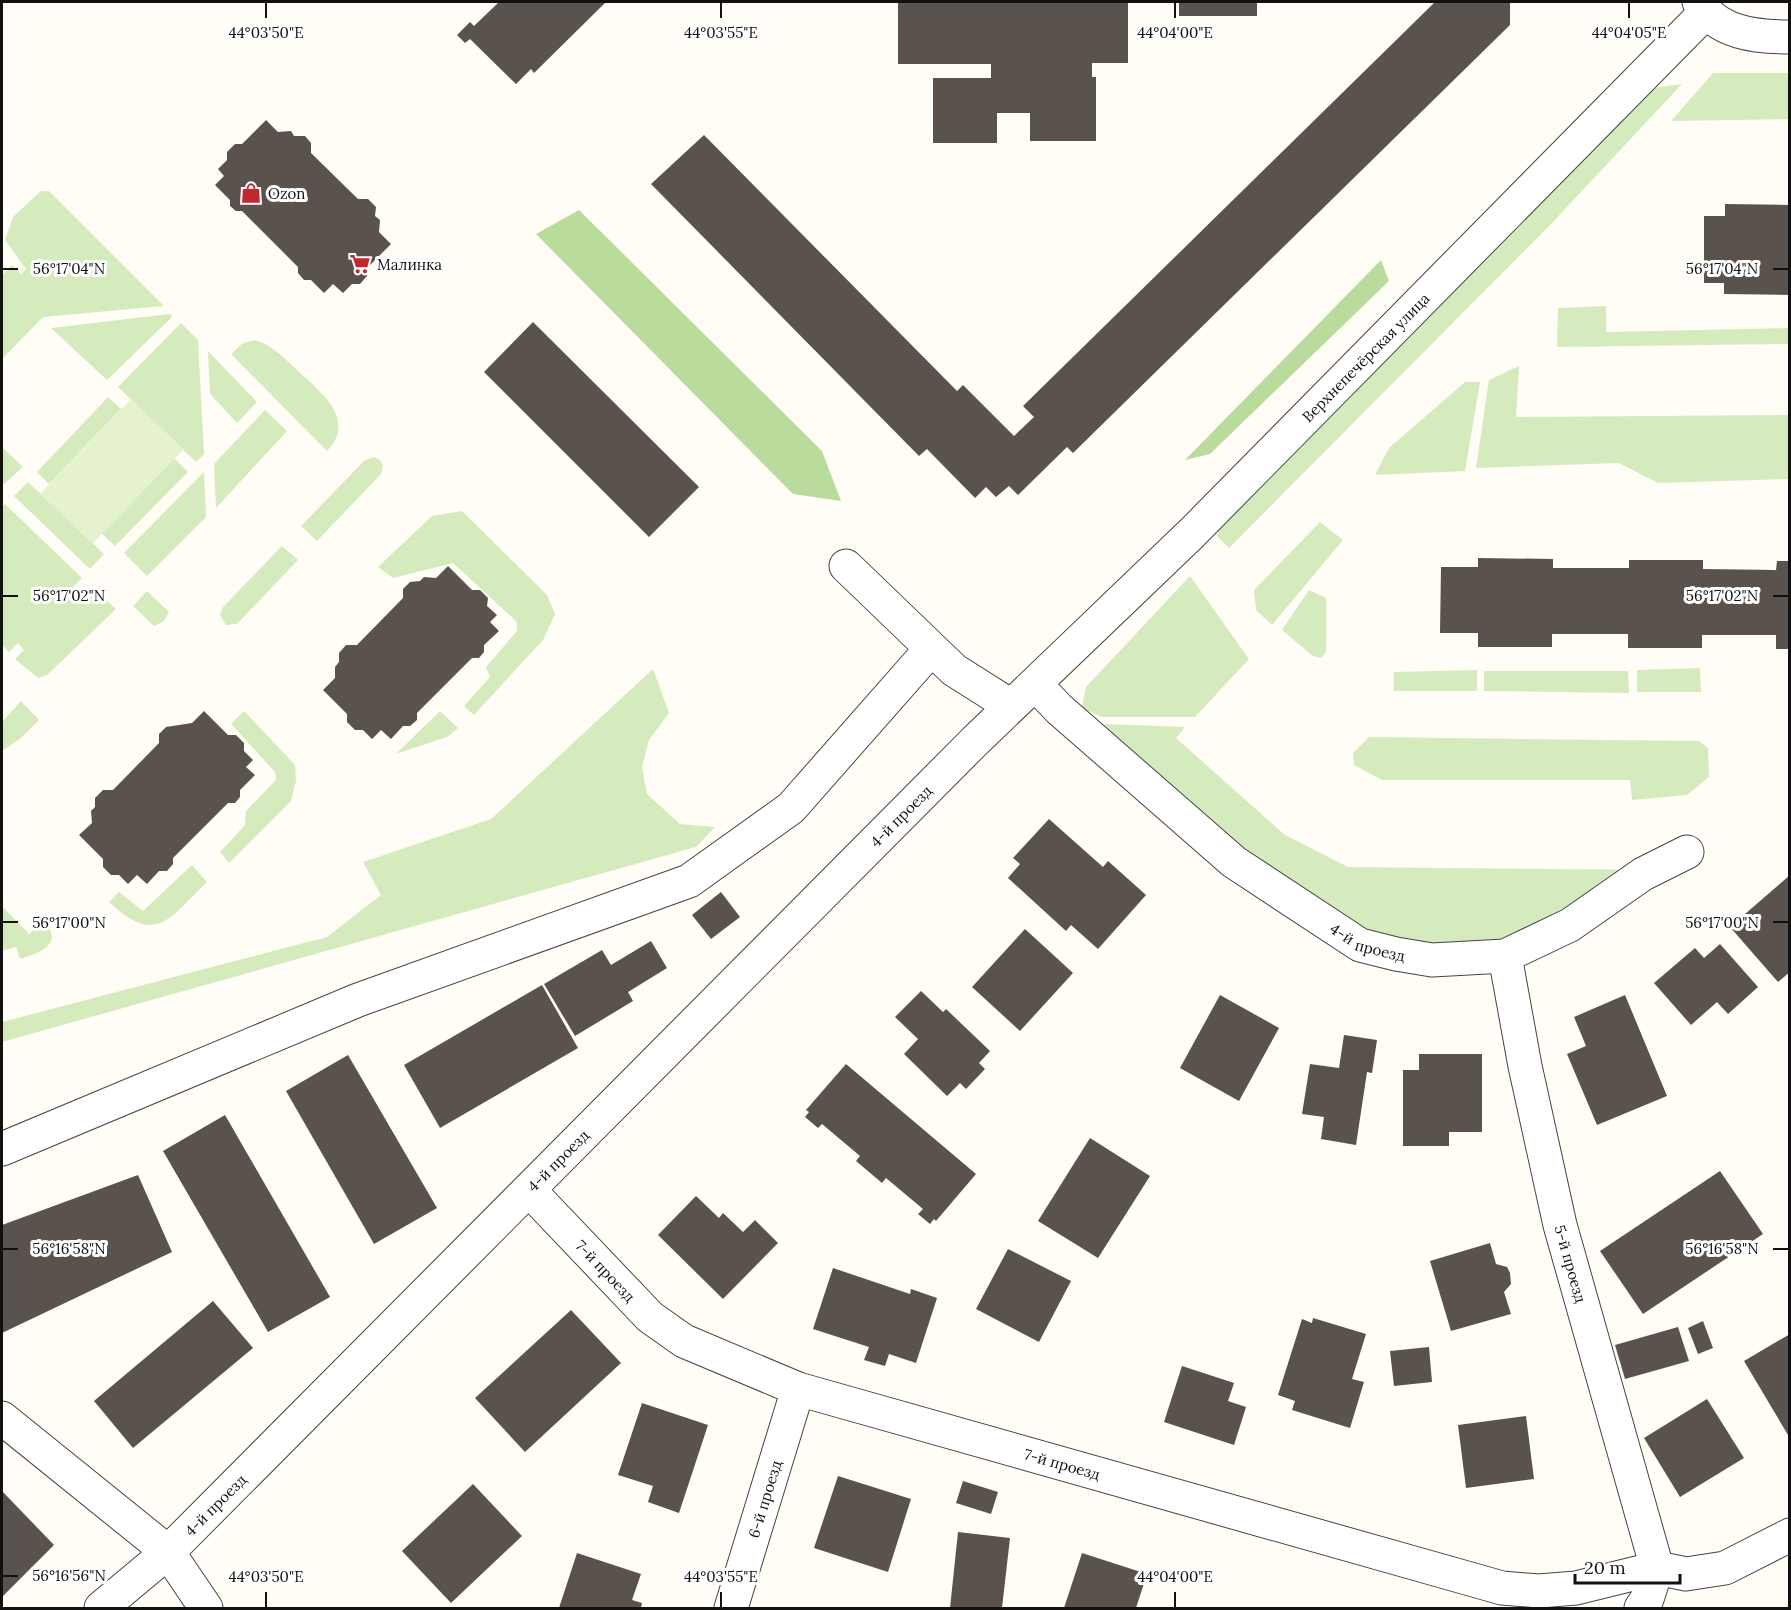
<svg xmlns="http://www.w3.org/2000/svg" width="1791" height="1610" viewBox="0 0 1791 1610" font-family="Lora,serif">
	<rect width="100%" height="100%" fill="#fffdf5"/>
	<g fill="#d5ebbd">
		<path d="M 1713,73 L 1789,73 L 1789,119 L 1671,121 Z"/>
		<path d="M 1682,84 L 1551,224 L 1229,548 L 1217,536 L 1222,520 L 1639,90 Z"/>
		<path d="M 41,191 L 49,191 L 164,306 L 43,317 L 2,359 L 2,275 L 12,265 L 21,274 L 26,269 L 5,240 L 13,217 Z"/>
		<path d="M 1606,306 L 1606,332 L 1789,328 L 1789,344 L 1557,347 L 1558,308 Z"/>
		<path d="M 170,314 L 172,317 L 107,380 L 51,328 Z"/>
		<path d="M 181,323 L 198,340 L 204,454 L 196,462 L 118,387 Z"/>
		<path d="M 255,340 C 273,345 285,359 299,372 C 322,393 357,420 327,451 L 231,354 L 243,343 Z"/>
		<path d="M 208,351 L 257,402 L 237,423 L 210,394 Z"/>
		<path d="M 1519,366 L 1516,417 L 1789,415 L 1789,479 L 1658,483 L 1619,463 L 1476,468 L 1489,380 Z"/>
		<path d="M 1465,382 L 1480,382 L 1465,471 L 1375,475 L 1389,448 Z"/>
		<path d="M 108,397 L 121,409 L 49,484 L 37,472 Z"/>
		<path d="M 265,410 L 287,431 L 216,508 L 214,464 Z"/>
		<path d="M 2,447 L 23,467 L 4,484 L 2,482 Z"/>
		<path d="M 374,457 L 380,460 L 383,466 L 381,474 L 317,541 L 301,526 L 365,460 Z"/>
		<path d="M 174,458 L 188,472 L 115,546 L 102,534 Z"/>
		<path d="M 204,472 L 206,517 L 147,576 L 124,553 Z"/>
		<path d="M 28,482 L 104,554 L 90,569 L 14,496 Z"/>
		<path d="M 5,504 L 82,578 L 66,594 L 73,601 L 90,586 L 116,609 L 47,675 L 38,678 L 15,659 L 24,650 L 18,643 L 9,652 L 2,645 L 2,507 Z"/>
		<path d="M 462,511 L 547,595 L 555,614 L 543,640 L 474,715 L 464,706 L 490,677 L 486,667 L 517,631 L 517,622 L 453,563 L 393,578 L 378,567 L 432,516 Z"/>
		<path d="M 1320,522 L 1343,540 L 1272,625 L 1256,610 L 1254,590 Z"/>
		<path d="M 282,546 L 298,560 L 237,624 L 226,625 L 220,615 L 223,607 Z"/>
		<path d="M 1190,576 L 1249,659 L 1195,717 L 1102,717 L 1082,708 L 1086,687 Z"/>
		<path d="M 1309,590 L 1326,598 L 1326,652 L 1321,658 L 1313,656 L 1282,630 Z"/>
		<path d="M 147,591 L 169,612 L 164,621 L 154,626 L 133,606 Z"/>
		<path d="M 1700,668 L 1701,692 L 1637,692 L 1637,670 Z"/>
		<path d="M 653,669 L 669,713 L 649,740 L 642,767 L 647,794 L 680,824 L 715,827 L 696,847 L 2,1042 L 2,1022 L 327,937 L 381,895 L 363,862 L 491,819 Z"/>
		<path d="M 1477,670 L 1477,691 L 1394,691 L 1394,672 Z"/>
		<path d="M 1484,671 L 1628,671 L 1629,693 L 1484,691 Z"/>
		<path d="M 21,701 L 39,720 L 20,739 L 2,751 L 2,722 Z"/>
		<path d="M 244,711 L 295,765 L 296,781 L 291,801 L 229,863 L 220,852 L 245,825 L 246,811 L 276,780 L 275,772 L 231,724 Z"/>
		<path d="M 440,711 L 458,728 L 447,737 L 396,754 Z"/>
		<path d="M 1081,715 L 1101,724 L 1185,727 L 1176,738 L 1285,835 L 1348,867 L 1652,870 L 1514,952 L 1360,945 Z"/>
		<path d="M 1369,737 L 1699,741 L 1708,748 L 1709,777 L 1687,795 L 1632,800 L 1630,780 L 1382,780 L 1354,765 L 1353,753 Z"/>
		<path d="M 192,865 L 207,882 C 169,918 157,947 109,902 L 119,892 L 143,911 Z"/>
		<path d="M 2,906 L 29,934 L 43,921 C 66,944 39,953 20,959 L 16,947 L 2,951 Z"/>
	</g>
	<g fill="#b9dc9c">
		<path d="M 579,210 L 822,451 L 841,501 L 793,494 L 536,234 Z"/>
		<path d="M 1381,260 L 1389,281 L 1210,454 L 1185,460 Z"/>
	</g>
	<path fill="#e6f2cf" d="M 131,399 L 183,450 L 93,543 L 40,494 Z"/>
	<g fill="#5a524d">
		<path d="M 499,2 L 606,2 L 534,73 L 531,69 L 516,84 L 470,39 L 465,43 L 457,35 L 470,22 L 474,26 Z"/>
		<path d="M 898,2 L 1128,2 L 1128,63 L 1092,63 L 1092,77 L 1096,77 L 1096,141 L 1030,141 L 1030,113 L 997,113 L 997,143 L 933,143 L 933,78 L 991,78 L 991,64 L 898,64 Z"/>
		<rect x="1179" y="2" width="78" height="14"/>
		<path d="M 1435,2 L 1510,2 L 1510,25 L 1073,453 L 1067,447 L 1018,495 L 1009,486 L 996,497 L 986,487 L 975,498 L 927,449 L 919,456 L 651,184 L 704,135 L 957,391 L 963,385 L 1014,436 L 1034,417 L 1023,406 Z"/>
		<path d="M 266,120 L 278,132 L 291,131 L 294,136 L 305,136 L 311,143 L 311,153 L 358,199 L 368,199 L 376,207 L 375,216 L 380,220 L 379,232 L 391,244 L 367,268 L 367,276 L 360,284 L 352,284 L 343,293 L 333,284 L 324,293 L 311,280 L 304,280 L 298,273 L 298,267 L 242,211 L 236,211 L 230,206 L 230,200 L 215,185 L 224,176 L 218,169 L 227,160 L 227,152 L 235,144 L 242,144 Z"/>
		<path d="M 1725,204 L 1790,205 L 1790,295 L 1724,294 L 1724,283 L 1704,283 L 1704,216 L 1725,216 Z"/>
		<path d="M 533,322 L 699,487 L 649,537 L 484,372 Z"/>
		<path d="M 1478,558 L 1553,559 L 1553,568 L 1629,568 L 1629,560 L 1703,560 L 1703,569 L 1776,570 L 1777,561 L 1790,561 L 1790,649 L 1776,649 L 1776,635 L 1702,635 L 1702,648 L 1628,648 L 1628,634 L 1552,634 L 1552,647 L 1478,647 L 1478,633 L 1440,633 L 1441,567 L 1478,567 Z"/>
		<path d="M 448,566 L 472,590 L 480,590 L 488,598 L 487,606 L 497,615 L 490,622 L 499,631 L 484,645 L 484,652 L 479,658 L 472,658 L 417,713 L 417,720 L 410,726 L 403,726 L 391,739 L 381,730 L 372,739 L 363,730 L 355,730 L 347,722 L 347,714 L 323,690 L 335,678 L 335,667 L 339,662 L 339,653 L 346,645 L 357,645 L 403,598 L 403,589 L 410,582 L 420,581 L 424,577 L 436,578 Z"/>
		<path d="M 204,711 L 228,735 L 236,735 L 244,743 L 244,751 L 253,760 L 246,767 L 255,775 L 240,790 L 240,797 L 235,803 L 228,803 L 173,858 L 173,864 L 167,871 L 159,871 L 147,884 L 137,875 L 128,884 L 119,875 L 111,875 L 103,867 L 103,859 L 79,835 L 92,823 L 91,811 L 95,807 L 95,798 L 103,790 L 113,790 L 159,743 L 159,734 L 166,727 L 192,723 Z"/>
		<path d="M 1049,819 L 1103,867 L 1108,861 L 1146,895 L 1098,949 L 1071,925 L 1066,931 L 1008,878 L 1020,864 L 1013,858 Z"/>
		<path d="M 1790,875 L 1790,972 L 1778,982 L 1730,927 Z"/>
		<path d="M 721,892 L 740,917 L 711,939 L 692,915 Z"/>
		<path d="M 1025,929 L 1073,973 L 1020,1031 L 972,987 Z"/>
		<path d="M 651,941 L 667,968 L 628,992 L 633,1001 L 575,1036 L 544,984 L 602,950 L 611,965 Z"/>
		<path d="M 1720,944 L 1758,987 L 1728,1014 L 1717,1002 L 1691,1025 L 1654,983 L 1695,948 L 1704,958 Z"/>
		<path d="M 542,985 L 578,1048 L 440,1128 L 404,1065 Z"/>
		<path d="M 921,991 L 943,1012 L 946,1009 L 990,1051 L 979,1063 L 985,1069 L 966,1089 L 960,1083 L 947,1096 L 904,1054 L 918,1039 L 895,1017 Z"/>
		<path d="M 1220,995 L 1279,1028 L 1239,1101 L 1180,1068 Z"/>
		<path d="M 1625,995 L 1667,1096 L 1597,1125 L 1567,1054 L 1586,1046 L 1574,1017 Z"/>
		<path d="M 1344,1035 L 1377,1040 L 1372,1073 L 1367,1072 L 1356,1145 L 1321,1139 L 1324,1117 L 1302,1114 L 1310,1064 L 1339,1068 Z"/>
		<path d="M 1419,1054 L 1482,1054 L 1482,1132 L 1449,1132 L 1449,1146 L 1403,1146 L 1403,1070 L 1419,1070 Z"/>
		<path d="M 348,1055 L 437,1208 L 374,1244 L 286,1091 Z"/>
		<path d="M 846,1064 L 976,1174 L 936,1221 L 934,1219 L 930,1224 L 918,1214 L 923,1209 L 886,1178 L 882,1183 L 856,1161 L 860,1156 L 822,1124 L 818,1128 L 805,1117 L 809,1112 L 806,1110 Z"/>
		<path d="M 225,1115 L 330,1297 L 268,1332 L 163,1151 Z"/>
		<path d="M 1090,1138 L 1150,1176 L 1098,1258 L 1038,1221 Z"/>
		<path d="M 1720,1171 L 1763,1234 L 1643,1314 L 1600,1251 Z"/>
		<path d="M 138,1175 L 172,1252 L 2,1333 L 2,1225 Z"/>
		<path d="M 696,1196 L 719,1218 L 723,1213 L 743,1232 L 755,1220 L 778,1243 L 723,1299 L 658,1235 Z"/>
		<path d="M 1490,1243 L 1496,1264 L 1507,1267 L 1510,1273 L 1511,1284 L 1504,1292 L 1511,1314 L 1451,1331 L 1430,1261 Z"/>
		<path d="M 1008,1249 L 1071,1281 L 1039,1342 L 976,1309 Z"/>
		<path d="M 833,1268 L 910,1294 L 911,1289 L 937,1298 L 916,1363 L 889,1354 L 885,1366 L 864,1360 L 869,1347 L 813,1329 Z"/>
		<path d="M 213,1301 L 253,1348 L 133,1448 L 94,1401 Z"/>
		<path d="M 571,1310 L 621,1363 L 525,1452 L 475,1398 Z"/>
		<path d="M 1313,1318 L 1366,1334 L 1352,1379 L 1364,1382 L 1350,1428 L 1292,1410 L 1295,1401 L 1278,1395 L 1302,1319 L 1312,1323 Z"/>
		<path d="M 1703,1321 L 1713,1348 L 1698,1354 L 1688,1328 Z"/>
		<path d="M 1678,1327 L 1689,1361 L 1625,1379 L 1615,1345 Z"/>
		<path d="M 1790,1334 L 1790,1434 L 1788,1435 L 1744,1361 Z"/>
		<path d="M 1429,1347 L 1432,1382 L 1394,1386 L 1390,1351 Z"/>
		<path d="M 1182,1366 L 1234,1383 L 1228,1401 L 1246,1407 L 1234,1445 L 1164,1422 Z"/>
		<path d="M 1707,1399 L 1744,1458 L 1680,1497 L 1644,1438 Z"/>
		<path d="M 642,1403 L 708,1425 L 679,1513 L 648,1502 L 653,1486 L 618,1475 Z"/>
		<path d="M 1526,1416 L 1534,1479 L 1466,1488 L 1458,1425 Z"/>
		<path d="M 838,1476 L 911,1499 L 888,1572 L 814,1548 Z"/>
		<path d="M 963,1481 L 998,1492 L 991,1514 L 956,1503 Z"/>
		<path d="M 473,1484 L 522,1536 L 451,1603 L 402,1551 Z"/>
		<path d="M 2,1491 L 54,1545 L 2,1597 Z"/>
		<path d="M 958,1532 L 1010,1538 L 1002,1608 L 950,1608 Z"/>
		<path d="M 577,1553 L 641,1574 L 632,1600 L 642,1603 L 641,1608 L 559,1608 Z"/>
		<path d="M 1082,1553 L 1147,1574 L 1136,1608 L 1064,1608 Z"/>
	</g>
	<g fill="none" stroke-linecap="round" stroke-linejoin="round">
		<g stroke="#444" stroke-width="35">
			<g id="minor">
				<path d="M 846,566 L 954,670 L 1011,706"/>
				<path id="s1" d="M 1036,685 L 1059,709 L 1234,862 L 1360,945 L 1396,954 L 1432,960 L 1505,956 L 1570,925 L 1643,874 L 1687,852"/>
				<path id="s2" d="M 1505,956 L 1525,1066 L 1560,1225 L 1657,1568"/>
				<path d="M 2,1149 L 358,1000 L 689,881 L 791,808 L 931,649"/>
				<path id="s3" d="M 530,1191 L 650,1317 L 684,1341 L 798,1389 L 1502,1588 L 1539,1591 L 1576,1588 L 1657,1568 L 1686,1574 L 1725,1568 L 1790,1535"/>
				<path d="M 2,1418 L 168,1552 L 206,1608"/>
				<path id="s4" d="M 101,1608 L 168,1552 L 975,741 L 1192,533 L 1705,13"/>
				<path id="s5" d="M 731,1608 L 798,1389"/>
				<path d="M 1641,1608 L 1647,1599 L 1657,1568"/>
			</g>
		</g>
		<g stroke="#444" stroke-width="35">
			<path id="tertiary" d="M 1699,2 C 1717,33 1756,37 1790,37"/>
		</g>
		<use href="#minor" stroke="#fff" stroke-width="33"/>
		<use href="#tertiary" stroke="#fff" stroke-width="33"/>
	</g>
	<path fill="none" stroke="#111" stroke-width="2" d="M 266,3 L 266,18M 721,3 L 721,18M 1175,3 L 1175,18M 1629,3 L 1629,18M 3,269 L 18,269M 1773,269 L 1788,269M 3,596 L 18,596M 1773,596 L 1788,596M 3,922 L 18,922M 1773,922 L 1788,922M 3,1249 L 18,1249M 1773,1249 L 1788,1249M 3,1576 L 18,1576M 266,1592 L 266,1607M 721,1592 L 721,1607M 1175,1592 L 1175,1607"/>
	<defs>
		<g id="shop-bare" transform="scale(1.62)"><path d="M-5-2.5h2.3a2.7 3.5 0 0 1 5.4 0H5L5.5 6h-11ZM-1.5-2.5h3a1.5 2.3 0 0 0-3 0Z" fill="#c4262e" stroke="#fff" stroke-width="2.5" paint-order="stroke"/></g>
		<g id="supermarket-bare" transform="scale(1.62)"><path d="M-6-5.5h2.5l.6 2H6L4.5 2H-2.5L-4.4-4H-6ZM-1.5 3.2a1.3 1.3 0 1 0 .1 0ZM3 3.2a1.3 1.3 0 1 0 .1 0Z" fill="#c4262e" stroke="#fff" stroke-width="2.5" paint-order="stroke"/></g>
	</defs>
	<g fill-rule="evenodd">
		<use href="#shop-bare" x="251" y="193"/>
		<use href="#supermarket-bare" x="360" y="264"/>
	</g>
	<g text-anchor="middle" dominant-baseline="central" stroke-width="6" stroke-linejoin="round" paint-order="stroke">
		<g font-size="15" fill="#111" stroke="#fff" text-anchor="start">
			<text x="268" y="193">Ozon</text>
			<text x="377" y="264">Малинка</text>
		</g>
		<g font-size="15" fill="#111" stroke="#fff">
			<text stroke="none"><textPath href="#s4" startOffset="1779">Верхнепечёрская улица</textPath></text>
			<text stroke="none"><textPath href="#s4" startOffset="1126">4-й проезд</textPath></text>
			<text stroke="none"><textPath href="#s1" startOffset="423">4-й проезд</textPath></text>
			<text stroke="none"><textPath href="#s4" startOffset="640">4-й проезд</textPath></text>
			<text stroke="none"><textPath href="#s2" startOffset="315">5-й проезд</textPath></text>
			<text stroke="none"><textPath href="#s3" startOffset="110">7-й проезд</textPath></text>
			<text stroke="none"><textPath href="#s3" startOffset="614">7-й проезд</textPath></text>
			<text stroke="none"><textPath href="#s5" startOffset="114">6-й проезд</textPath></text>
			<text stroke="none"><textPath href="#s4" startOffset="154">4-й проезд</textPath></text>
		</g>
	</g>
	<g font-size="15" text-anchor="middle" fill="#111" stroke="#fff" stroke-width="6" stroke-linejoin="round" paint-order="stroke">
		<text x="266" y="38">44°03'50"E</text>
		<text x="721" y="38">44°03'55"E</text>
		<text x="1175" y="38">44°04'00"E</text>
		<text x="1629" y="38">44°04'05"E</text>
		<text x="69" y="274">56°17'04"N</text>
		<text x="1722" y="274">56°17'04"N</text>
		<text x="69" y="601">56°17'02"N</text>
		<text x="1722" y="601">56°17'02"N</text>
		<text x="69" y="928">56°17'00"N</text>
		<text x="1722" y="928">56°17'00"N</text>
		<text x="69" y="1254">56°16'58"N</text>
		<text x="1722" y="1254">56°16'58"N</text>
		<text x="69" y="1581">56°16'56"N</text>
		<text x="266" y="1582">44°03'50"E</text>
		<text x="721" y="1582">44°03'55"E</text>
		<text x="1175" y="1582">44°04'00"E</text>
	</g>
	<rect width="1791" height="1610" fill="none" stroke="#111111" stroke-width="6"/>
	<path d="M1575 1574v9h105v-9" fill="none" stroke="#111111" stroke-width="3"/>
	<text x="1584" y="1574" font-size="18" fill="#111111" stroke="#ffffff" stroke-width="4.5" paint-order="stroke">20 m</text>
</svg>
